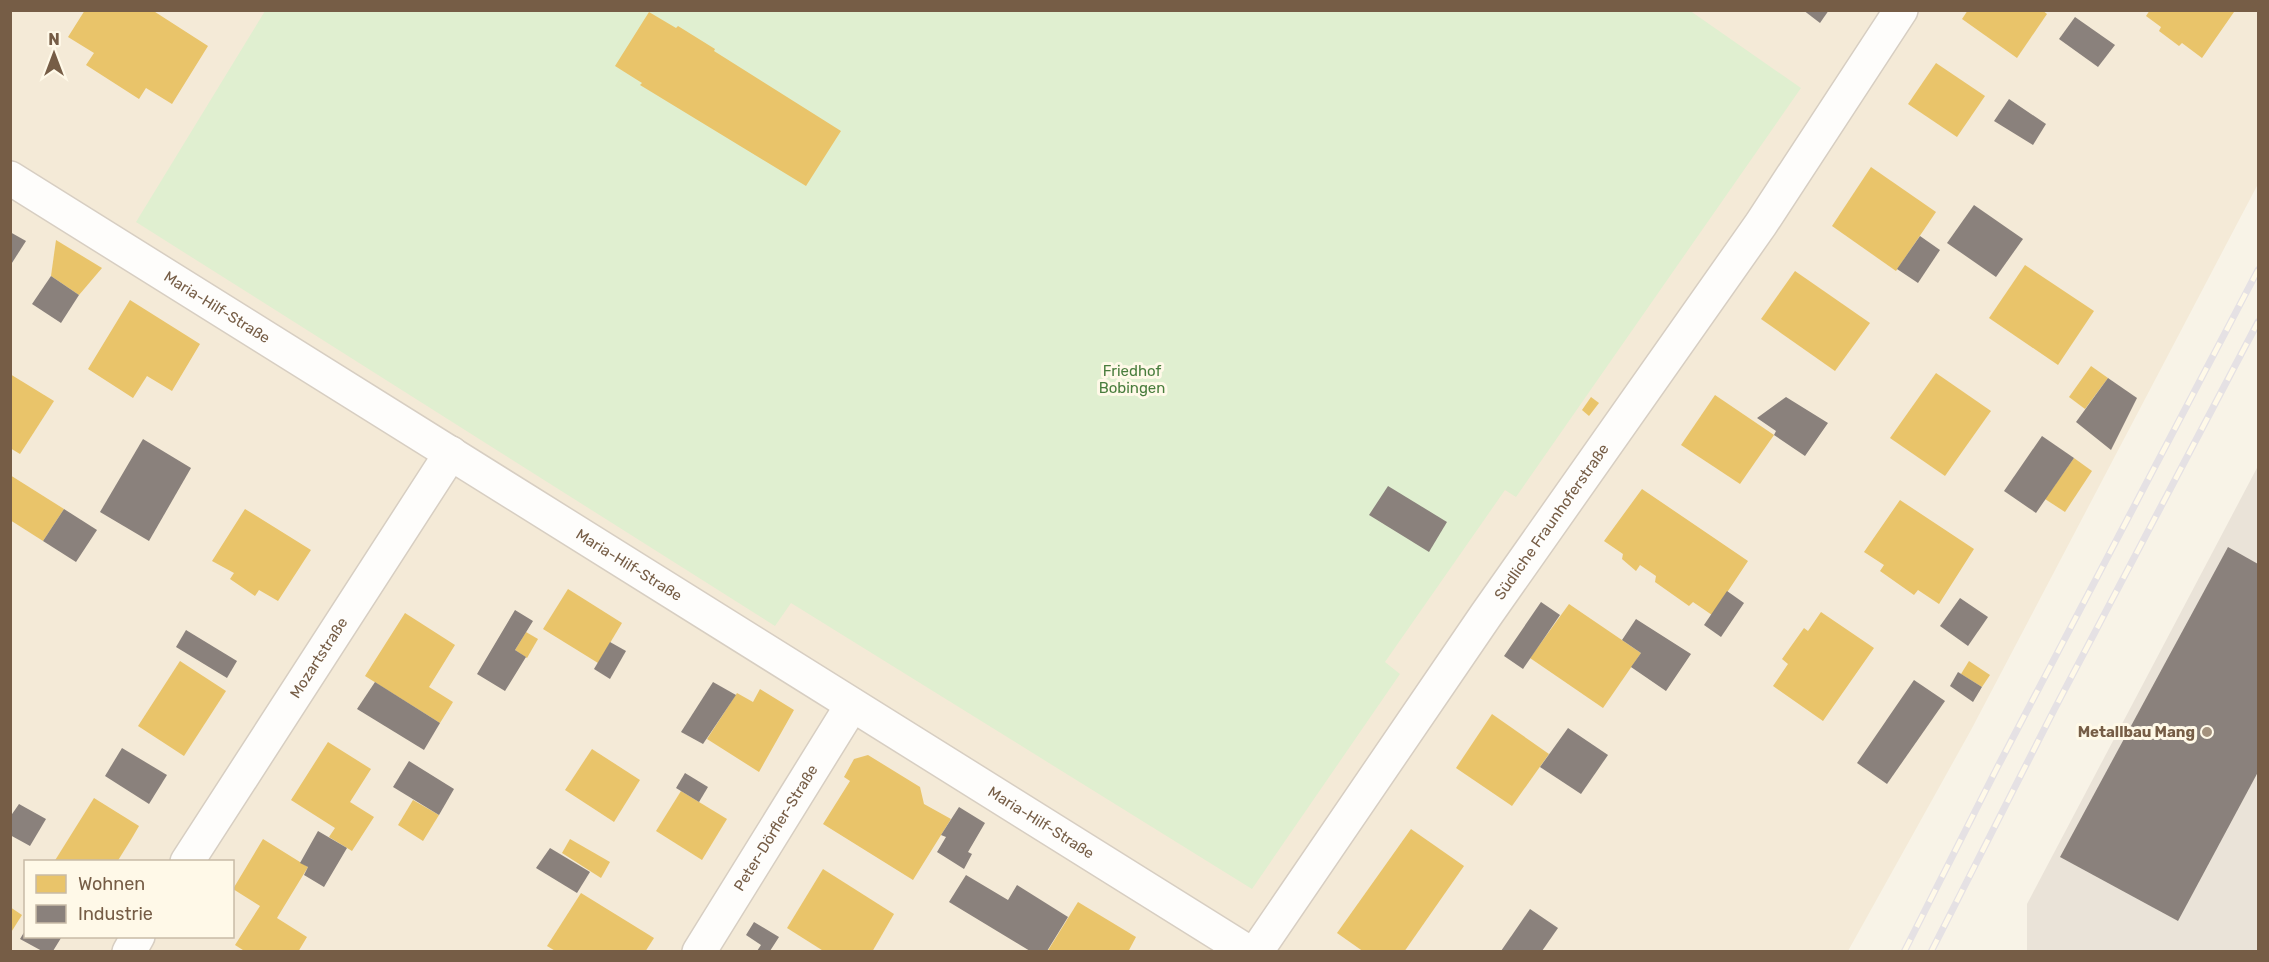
<svg xmlns="http://www.w3.org/2000/svg" width="2269" height="962" viewBox="0 0 2269 962" font-family="Rubik,sans-serif">
	<rect width="100%" height="100%" fill="#f8f3e7"/>
	<path fill="#f4ead7" fill-rule="evenodd" d="M 10,11 L 2258,11 L 2258,184 L 1971,730 L 1848,951 L 11,951 ZM 26,862 L 232,862 L 232,936 L 26,936 Z"/>
	<path fill="#eae3d8" d="M 2258,466 L 2258,951 L 2027,951 L 2027,904 Z"/>
	<path fill="#e0efd0" d="M 1689,10 L 1801,88 L 1516,497 L 1505,490 L 1385,662 L 1400,674 L 1252,889 L 791,603 L 775,626 L 136,222 L 265,11 Z"/>
	<g fill="#e9c46a">
		<path d="M 85,10 L 152,10 L 208,46 L 172,104 L 146,88 L 139,99 L 86,65 L 94,53 L 68,37 Z"/>
		<path d="M 1968,10 L 2042,10 L 2047,14 L 2017,58 L 1962,19 Z"/>
		<path d="M 2150,10 L 2232,10 L 2234,12 L 2202,58 L 2182,43 L 2179,46 L 2159,31 L 2161,27 L 2146,16 Z"/>
		<path d="M 649,12 L 676,28 L 678,26 L 715,49 L 714,51 L 841,131 L 806,186 L 640,85 L 642,83 L 615,66 Z"/>
		<path d="M 1936,63 L 1985,96 L 1957,137 L 1908,104 Z"/>
		<path d="M 1871,167 L 1936,212 L 1896,271 L 1832,226 Z"/>
		<path d="M 56,240 L 102,268 L 79,295 L 51,276 Z"/>
		<path d="M 2025,265 L 2094,311 L 2058,365 L 1989,318 Z"/>
		<path d="M 1795,271 L 1870,323 L 1835,371 L 1761,319 Z"/>
		<path d="M 130,300 L 200,344 L 172,391 L 147,376 L 133,398 L 88,369 Z"/>
		<path d="M 2091,366 L 2108,378 L 2085,409 L 2069,397 Z"/>
		<path d="M 1936,373 L 1991,411 L 1945,476 L 1890,438 Z"/>
		<path d="M 10,374 L 54,401 L 20,454 L 10,448 Z"/>
		<path d="M 1715,395 L 1774,435 L 1740,484 L 1681,445 Z"/>
		<path d="M 1591,397 L 1599,403 L 1589,416 L 1582,410 Z"/>
		<path d="M 2074,458 L 2092,471 L 2065,512 L 2045,499 Z"/>
		<path d="M 10,475 L 64,509 L 43,541 L 10,520 Z"/>
		<path d="M 1642,489 L 1748,561 L 1712,615 L 1693,602 L 1689,606 L 1655,582 L 1656,576 L 1640,565 L 1636,571 L 1622,559 L 1623,554 L 1604,541 Z"/>
		<path d="M 1900,500 L 1974,549 L 1939,604 L 1918,590 L 1914,595 L 1880,571 L 1884,565 L 1864,552 Z"/>
		<path d="M 245,509 L 311,550 L 278,601 L 259,590 L 255,596 L 230,579 L 234,573 L 212,561 Z"/>
		<path d="M 568,589 L 622,623 L 598,663 L 543,629 Z"/>
		<path d="M 1569,604 L 1641,653 L 1603,708 L 1530,658 Z"/>
		<path d="M 1821,612 L 1874,648 L 1823,721 L 1773,686 L 1788,664 L 1782,659 L 1804,628 L 1808,631 Z"/>
		<path d="M 405,613 L 455,645 L 429,687 L 453,702 L 440,723 L 365,676 Z"/>
		<path d="M 526,632 L 538,639 L 527,658 L 515,650 Z"/>
		<path d="M 180,661 L 226,691 L 184,756 L 138,726 Z"/>
		<path d="M 1969,661 L 1990,675 L 1982,687 L 1961,674 Z"/>
		<path d="M 760,689 L 794,710 L 759,772 L 707,739 L 737,693 L 753,702 Z"/>
		<path d="M 1492,714 L 1549,754 L 1512,806 L 1456,768 Z"/>
		<path d="M 328,742 L 371,769 L 350,802 L 374,817 L 352,851 L 329,837 L 335,828 L 291,800 Z"/>
		<path d="M 592,749 L 640,780 L 614,822 L 565,790 Z"/>
		<path d="M 868,755 L 920,787 L 924,804 L 951,819 L 913,880 L 823,824 L 850,781 L 844,777 L 854,759 Z"/>
		<path d="M 681,791 L 727,819 L 702,860 L 656,831 Z"/>
		<path d="M 94,798 L 139,826 L 132,838 L 117,862 L 54,862 Z"/>
		<path d="M 413,800 L 439,815 L 423,841 L 398,825 Z"/>
		<path d="M 1411,829 L 1464,866 L 1404,952 L 1364,952 L 1337,933 Z"/>
		<path d="M 263,839 L 308,867 L 277,918 L 307,937 L 298,952 L 246,952 L 235,945 L 260,906 L 233,889 Z"/>
		<path d="M 570,839 L 610,862 L 601,878 L 562,853 Z"/>
		<path d="M 823,869 L 894,914 L 872,952 L 825,952 L 787,928 Z"/>
		<path d="M 581,893 L 654,938 L 645,952 L 557,952 L 547,946 Z"/>
		<path d="M 1078,902 L 1136,937 L 1128,952 L 1047,952 Z"/>
		<path d="M 10,907 L 22,915 L 10,934 Z"/>
	</g>
	<g fill="#8a817c">
		<path d="M 1803,10 L 1829,10 L 1820,23 Z"/>
		<path d="M 2075,17 L 2115,45 L 2098,67 L 2059,39 Z"/>
		<path d="M 2009,99 L 2046,124 L 2033,145 L 1994,121 Z"/>
		<path d="M 1974,205 L 2023,239 L 1996,277 L 1947,243 Z"/>
		<path d="M 10,232 L 26,241 L 10,266 Z"/>
		<path d="M 1920,236 L 1940,250 L 1918,283 L 1897,269 Z"/>
		<path d="M 51,276 L 79,295 L 61,323 L 32,304 Z"/>
		<path d="M 2108,378 L 2137,398 L 2111,450 L 2076,422 Z"/>
		<path d="M 1786,397 L 1828,423 L 1805,456 L 1774,435 L 1776,431 L 1757,418 Z"/>
		<path d="M 2042,436 L 2074,458 L 2036,513 L 2004,491 Z"/>
		<path d="M 143,439 L 191,468 L 149,541 L 100,512 Z"/>
		<path d="M 1388,486 L 1447,522 L 1429,552 L 1369,515 Z"/>
		<path d="M 64,509 L 97,530 L 76,562 L 43,541 Z"/>
		<path d="M 2228,547 L 2258,564 L 2258,772 L 2178,921 L 2060,857 Z"/>
		<path d="M 1727,591 L 1744,603 L 1721,637 L 1704,625 Z"/>
		<path d="M 1960,598 L 1988,617 L 1968,646 L 1940,626 Z"/>
		<path d="M 1541,602 L 1560,615 L 1523,669 L 1504,656 Z"/>
		<path d="M 515,610 L 533,621 L 515,650 L 526,657 L 505,691 L 477,674 Z"/>
		<path d="M 1636,619 L 1691,654 L 1666,691 L 1631,667 L 1641,653 L 1622,640 Z"/>
		<path d="M 186,630 L 237,661 L 227,678 L 176,647 Z"/>
		<path d="M 610,642 L 626,651 L 610,679 L 594,669 Z"/>
		<path d="M 1958,672 L 1982,687 L 1973,702 L 1950,686 Z"/>
		<path d="M 1914,680 L 1945,701 L 1887,784 L 1857,763 Z"/>
		<path d="M 375,682 L 440,723 L 424,750 L 357,709 Z"/>
		<path d="M 713,682 L 736,695 L 703,744 L 681,732 Z"/>
		<path d="M 1568,728 L 1608,755 L 1581,794 L 1540,767 Z"/>
		<path d="M 122,748 L 167,775 L 149,804 L 105,776 Z"/>
		<path d="M 409,761 L 454,789 L 439,815 L 393,787 Z"/>
		<path d="M 685,773 L 708,787 L 699,802 L 676,788 Z"/>
		<path d="M 19,804 L 46,819 L 30,846 L 10,835 L 10,817 Z"/>
		<path d="M 959,807 L 985,823 L 968,852 L 972,854 L 964,869 L 937,852 L 946,837 L 941,835 Z"/>
		<path d="M 318,831 L 347,848 L 324,887 L 304,875 L 308,867 L 300,863 Z"/>
		<path d="M 550,848 L 590,872 L 577,893 L 536,868 Z"/>
		<path d="M 966,875 L 1008,900 L 1017,885 L 1068,917 L 1047,951 L 1030,951 L 949,902 Z"/>
		<path d="M 1530,909 L 1558,928 L 1542,951 L 1501,951 Z"/>
		<path d="M 754,922 L 779,937 L 770,951 L 757,951 L 761,945 L 746,935 Z"/>
		<path d="M 26,929 L 26,936 L 61,938 L 53,951 L 42,951 L 20,939 Z"/>
	</g>
	<g fill="none" stroke-linecap="round" stroke-linejoin="round">
		<g stroke="#d7cec2" stroke-width="36">
			<g id="street">
				<path id="s1" d="M 10,178 L 1248,952"/>
				<path id="s2" d="M 187,862 L 451,453"/>
				<path d="M 129,952 L 138,936"/>
				<path id="s3" d="M 699,952 L 852,705"/>
				<path id="s4" d="M 1256,952 L 1486,615 L 1761,224 L 1901,10"/>
			</g>
		</g>
		<use href="#street" stroke="#fefdfb" stroke-width="33"/>
		<g stroke="#e5e1e4" stroke-width="7">
			<g id="rail">
				<path d="M 1904,952 L 1997,768 L 2258,270"/>
				<path d="M 1931,952 L 2054,710 L 2258,322"/>
			</g>
		</g>
		<use href="#rail" stroke="#fff9e8" stroke-width="4.5" stroke-dasharray="14" stroke-linecap="butt"/>
	</g>
	<circle fill="#a4927e" stroke="#fff9e8" stroke-width="2" cx="2207" cy="732" r="6"/>
	<g text-anchor="middle" dominant-baseline="central" stroke-width="6" stroke-linejoin="round" paint-order="stroke">
		<g font-size="15" fill="#765d46" stroke="#fff9e8">
			<text stroke="none"><textPath href="#s1" startOffset="244">Maria-Hilf-Straße</textPath></text>
			<text stroke="none"><textPath href="#s4" startOffset="522">Südliche Fraunhoferstraße</textPath></text>
			<text stroke="none"><textPath href="#s1" startOffset="730">Maria-Hilf-Straße</textPath></text>
			<text stroke="none"><textPath href="#s2" startOffset="243">Mozartstraße</textPath></text>
			<text stroke="none"><textPath href="#s1" startOffset="1216">Maria-Hilf-Straße</textPath></text>
			<text stroke="none"><textPath href="#s3" startOffset="146">Peter-Dörfler-Straße</textPath></text>
		</g>
		<g font-size="15" fill="#497d3d" stroke="#fff9e8">
			<text x="1132" y="371">Friedhof<tspan x="1132" dy="17">Bobingen</tspan></text>
		</g>
		<g font-size="15" font-weight="bold" fill="#765d46" stroke="#fff9e8" text-anchor="end">
			<text x="2195" y="732">Metallbau Mang</text>
		</g>
	</g>
	<rect width="2269" height="962" fill="none" stroke="#765d46" stroke-width="24"/>
	<rect x="24" y="860" width="210" height="78" fill="#fff9e8" stroke="#c8bba7" stroke-width="1.5"/>
	<rect x="36" y="875" width="30" height="18" fill="#e9c46a" stroke="#c8bba7" stroke-width="1.5"/>
	<text x="78" y="890" font-size="18" fill="#765d46">Wohnen</text>
	<rect x="36" y="905" width="30" height="18" fill="#8a817c" stroke="#c8bba7" stroke-width="1.5"/>
	<text x="78" y="920" font-size="18" fill="#765d46">Industrie</text>
	<g transform="translate(54 54)" stroke="#fff9e8" stroke-width="4.5" paint-order="stroke">
	<path d="M0-4.5L10 22L0 15L-10 22Z" fill="#765d46"/>
	<text y="-9" font-size="16" font-weight="bold" text-anchor="middle" fill="#765d46">N</text>
	</g>
</svg>
